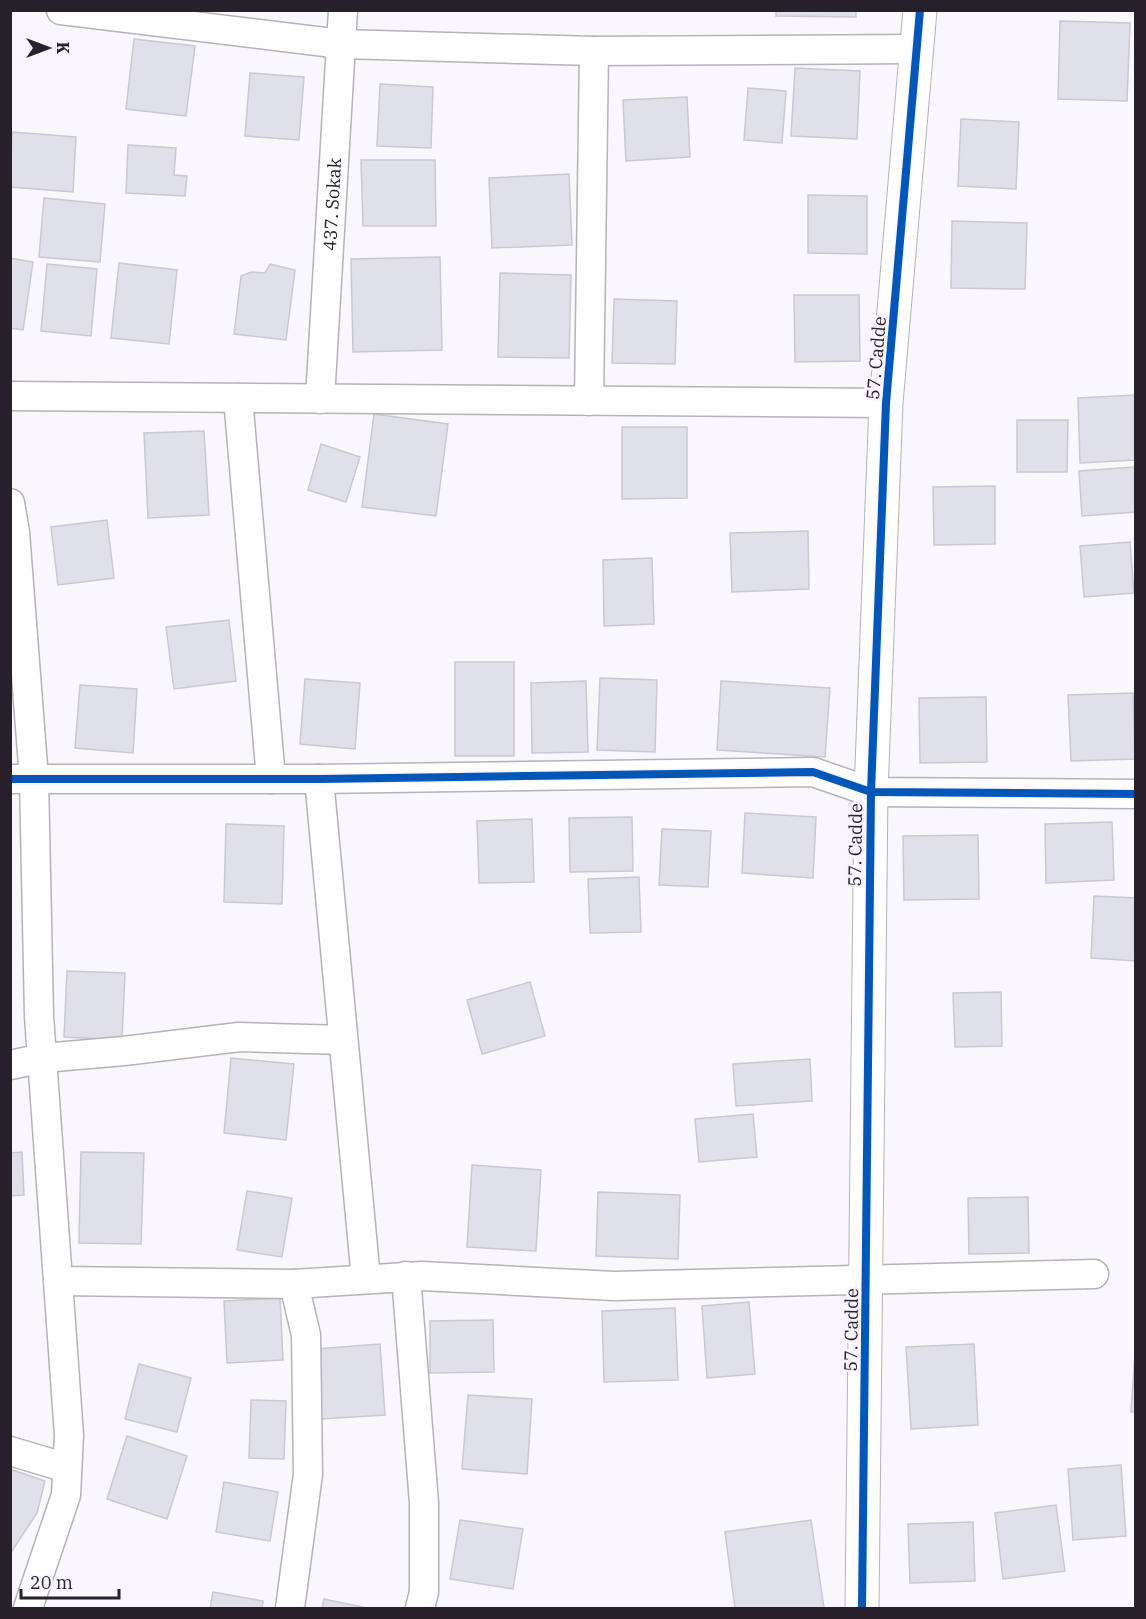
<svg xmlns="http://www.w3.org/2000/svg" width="1146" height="1619" viewBox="0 0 1146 1619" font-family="'IBM Plex Serif',serif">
	<rect width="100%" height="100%" fill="#f9f6fc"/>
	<g fill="#e0e0eb" stroke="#cac8d0" stroke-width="1.5">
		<path d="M 776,10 L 856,10 L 856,17 L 776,16 Z"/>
		<path d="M 1060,21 L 1130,23 L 1127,101 L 1058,99 Z"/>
		<path d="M 134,39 L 195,46 L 186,116 L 126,109 Z"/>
		<path d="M 795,68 L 860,71 L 857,139 L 791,136 Z"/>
		<path d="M 250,73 L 304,77 L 299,140 L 245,136 Z"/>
		<path d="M 380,84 L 433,87 L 431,148 L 377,146 Z"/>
		<path d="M 748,88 L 786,91 L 782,143 L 744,140 Z"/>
		<path d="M 687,97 L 690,157 L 626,161 L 623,100 Z"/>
		<path d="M 961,119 L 1019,122 L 1016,189 L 958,186 Z"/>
		<path d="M 12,132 L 76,137 L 73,192 L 10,187 Z"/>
		<path d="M 128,145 L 176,148 L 174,175 L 187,176 L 185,196 L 126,193 Z"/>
		<path d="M 361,160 L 435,160 L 436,226 L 363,226 Z"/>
		<path d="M 569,174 L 572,245 L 492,248 L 489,178 Z"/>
		<path d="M 808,195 L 867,196 L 867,254 L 808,253 Z"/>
		<path d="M 44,198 L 105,204 L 100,262 L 39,257 Z"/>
		<path d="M 952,221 L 1027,223 L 1025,289 L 951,288 Z"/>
		<path d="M 440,257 L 442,350 L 353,352 L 351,259 Z"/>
		<path d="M 10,258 L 33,262 L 23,330 L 10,328 Z"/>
		<path d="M 119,263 L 177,270 L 169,344 L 111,338 Z"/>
		<path d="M 47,264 L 97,269 L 91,336 L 41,331 Z"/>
		<path d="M 270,264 L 295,270 L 286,340 L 234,334 L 241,276 L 251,272 L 265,273 Z"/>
		<path d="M 500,273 L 571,275 L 569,358 L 498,357 Z"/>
		<path d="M 794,295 L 859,295 L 860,361 L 795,362 Z"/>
		<path d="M 614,299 L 677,301 L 675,364 L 612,363 Z"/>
		<path d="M 1136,395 L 1136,460 L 1080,463 L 1078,398 Z"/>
		<path d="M 374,414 L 448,424 L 436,516 L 362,507 Z"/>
		<path d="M 1017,420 L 1068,420 L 1067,472 L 1017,472 Z"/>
		<path d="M 622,427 L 687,427 L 687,498 L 622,499 Z"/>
		<path d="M 204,431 L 209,515 L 148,518 L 144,433 Z"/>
		<path d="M 321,444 L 360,457 L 346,502 L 308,490 Z"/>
		<path d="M 1135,467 L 1136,512 L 1082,516 L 1079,471 Z"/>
		<path d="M 995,486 L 995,544 L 934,545 L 933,487 Z"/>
		<path d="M 107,520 L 114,578 L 58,585 L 51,527 Z"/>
		<path d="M 808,531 L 809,589 L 732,592 L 730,533 Z"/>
		<path d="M 1130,542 L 1134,593 L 1084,597 L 1080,546 Z"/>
		<path d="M 652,558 L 654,624 L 604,626 L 603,560 Z"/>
		<path d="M 229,620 L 236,681 L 174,689 L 166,627 Z"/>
		<rect x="455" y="662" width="59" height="94"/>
		<path d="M 600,678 L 657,680 L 655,752 L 597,750 Z"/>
		<path d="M 305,679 L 360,683 L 355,749 L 300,744 Z"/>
		<path d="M 586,681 L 588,752 L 532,753 L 531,683 Z"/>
		<path d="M 721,681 L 830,688 L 825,757 L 717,750 Z"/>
		<path d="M 80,685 L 137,689 L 133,753 L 75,748 Z"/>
		<path d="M 1133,693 L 1135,759 L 1071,761 L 1068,695 Z"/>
		<path d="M 986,697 L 987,762 L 920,763 L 919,698 Z"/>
		<path d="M 745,813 L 816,817 L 813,878 L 742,873 Z"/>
		<path d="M 632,817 L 633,871 L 570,872 L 569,818 Z"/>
		<path d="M 532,819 L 534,882 L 479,883 L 477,821 Z"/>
		<path d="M 1112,822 L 1114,880 L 1046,883 L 1045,824 Z"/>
		<path d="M 226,824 L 284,826 L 282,904 L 224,902 Z"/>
		<path d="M 662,829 L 711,831 L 708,887 L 659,885 Z"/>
		<path d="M 978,835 L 979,899 L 904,900 L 903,836 Z"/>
		<path d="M 639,877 L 641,932 L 590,933 L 588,879 Z"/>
		<path d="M 1094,896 L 1136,898 L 1136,961 L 1091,958 Z"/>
		<path d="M 67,971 L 125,973 L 122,1040 L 64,1037 Z"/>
		<path d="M 530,982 L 545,1036 L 482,1054 L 467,1000 Z"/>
		<path d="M 1001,992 L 1002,1046 L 955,1047 L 953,993 Z"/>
		<path d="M 231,1058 L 294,1064 L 286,1140 L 224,1133 Z"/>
		<path d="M 810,1059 L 812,1101 L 736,1106 L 733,1064 Z"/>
		<path d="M 753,1114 L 757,1157 L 699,1162 L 695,1119 Z"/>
		<path d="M 22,1152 L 24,1195 L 10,1196 L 10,1153 Z"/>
		<path d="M 81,1152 L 144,1153 L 141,1244 L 79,1243 Z"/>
		<path d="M 472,1165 L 541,1170 L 536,1251 L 467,1247 Z"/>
		<path d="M 247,1191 L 292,1198 L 282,1257 L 237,1250 Z"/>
		<path d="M 598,1192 L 680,1195 L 678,1259 L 596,1256 Z"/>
		<path d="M 1028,1197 L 1029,1253 L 969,1254 L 968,1198 Z"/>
		<path d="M 280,1298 L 283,1360 L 227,1363 L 224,1301 Z"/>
		<path d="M 749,1302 L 755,1374 L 707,1378 L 702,1306 Z"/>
		<path d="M 675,1308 L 678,1380 L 604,1382 L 602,1311 Z"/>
		<path d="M 493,1320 L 494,1372 L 430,1373 L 430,1321 Z"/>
		<path d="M 380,1344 L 385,1415 L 321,1419 L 316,1349 Z"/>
		<path d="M 974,1344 L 978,1425 L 911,1429 L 906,1347 Z"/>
		<path d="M 1136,1354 L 1136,1412 L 1131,1412 L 1135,1354 Z"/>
		<path d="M 139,1364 L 191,1378 L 177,1432 L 125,1419 Z"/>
		<path d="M 468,1395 L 532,1399 L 527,1474 L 462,1469 Z"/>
		<path d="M 251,1400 L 286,1401 L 284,1459 L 249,1458 Z"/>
		<path d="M 127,1436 L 187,1456 L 167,1519 L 107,1499 Z"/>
		<path d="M 1121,1465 L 1126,1536 L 1073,1540 L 1068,1469 Z"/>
		<path d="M 10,1469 L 45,1481 L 37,1513 L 10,1554 Z"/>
		<path d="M 224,1482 L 278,1492 L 270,1541 L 216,1532 Z"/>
		<path d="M 1056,1505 L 1065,1571 L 1003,1579 L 995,1513 Z"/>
		<path d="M 460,1520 L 523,1529 L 513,1589 L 450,1579 Z"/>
		<path d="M 811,1520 L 824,1608 L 735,1608 L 725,1532 Z"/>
		<path d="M 973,1522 L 975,1581 L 910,1583 L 908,1524 Z"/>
		<path d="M 213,1592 L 263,1601 L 262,1608 L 210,1608 Z"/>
		<path d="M 324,1599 L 367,1608 L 322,1608 Z"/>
	</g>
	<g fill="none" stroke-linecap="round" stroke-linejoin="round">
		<g stroke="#b6b2b9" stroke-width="31">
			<g id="street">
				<path d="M 61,10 L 341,44 L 594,51 L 917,49"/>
				<path d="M 10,396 L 886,403"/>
				<path d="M 238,398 L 271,779"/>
				<path id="s1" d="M 320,399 L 343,10"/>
				<path d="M 589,401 L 594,51"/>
				<path d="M 10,503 L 15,532 L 34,779 L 39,1016 L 69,1435 L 66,1495 L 28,1608"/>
				<path d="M 10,779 L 319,779 L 813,772 L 871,792 L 1136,794"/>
				<path d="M 319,779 L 366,1279"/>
				<path d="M 10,1065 L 43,1058 L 124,1051 L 239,1037 L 343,1040"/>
				<path d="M 406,1276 L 424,1503 L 424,1592 L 420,1608"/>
				<path d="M 59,1281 L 294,1284 L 422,1276 L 614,1286 L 1094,1274"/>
				<path d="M 10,1451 L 67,1468"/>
				<path d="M 290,1608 L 308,1474 L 306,1335 L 294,1284"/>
			</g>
		</g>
		<g stroke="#b6b2b9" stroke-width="35">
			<path id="secondary" d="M 862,1608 L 871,792 L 886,403 L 920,10"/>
		</g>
		<use href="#street" stroke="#fefeff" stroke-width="28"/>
		<use href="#secondary" stroke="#fefeff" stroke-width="33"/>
		<g stroke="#f9f4fe" stroke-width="11">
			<g id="cycleway">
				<path d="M 10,779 L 319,779 L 813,772 L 871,792 L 1136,794"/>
				<path d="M 862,1608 L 871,792 L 886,403 L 920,10"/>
			</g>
		</g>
		<use href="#cycleway" stroke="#0057b8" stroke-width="8"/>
	</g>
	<g text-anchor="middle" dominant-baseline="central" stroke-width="6" stroke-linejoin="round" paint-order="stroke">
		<g font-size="18" fill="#26212a" stroke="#f9f4fe">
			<text stroke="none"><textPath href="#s1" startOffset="195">437. Sokak</textPath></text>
			<text transform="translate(876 358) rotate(-85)">57. Cadde</text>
			<text transform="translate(855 845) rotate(-89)">57. Cadde</text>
			<text transform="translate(851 1330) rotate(-89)">57. Cadde</text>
		</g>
	</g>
	<rect width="1146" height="1619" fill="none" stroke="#26212a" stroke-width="24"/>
	<g transform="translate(48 48) rotate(90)" stroke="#f9f4fe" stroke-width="4.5" paint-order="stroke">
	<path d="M0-4.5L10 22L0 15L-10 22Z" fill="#26212a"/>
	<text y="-9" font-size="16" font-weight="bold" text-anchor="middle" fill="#26212a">K</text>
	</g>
	<path d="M21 1589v9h98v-9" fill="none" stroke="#26212a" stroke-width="3"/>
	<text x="30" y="1589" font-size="18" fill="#26212a" stroke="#f9f4fe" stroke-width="4.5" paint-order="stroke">20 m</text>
</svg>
